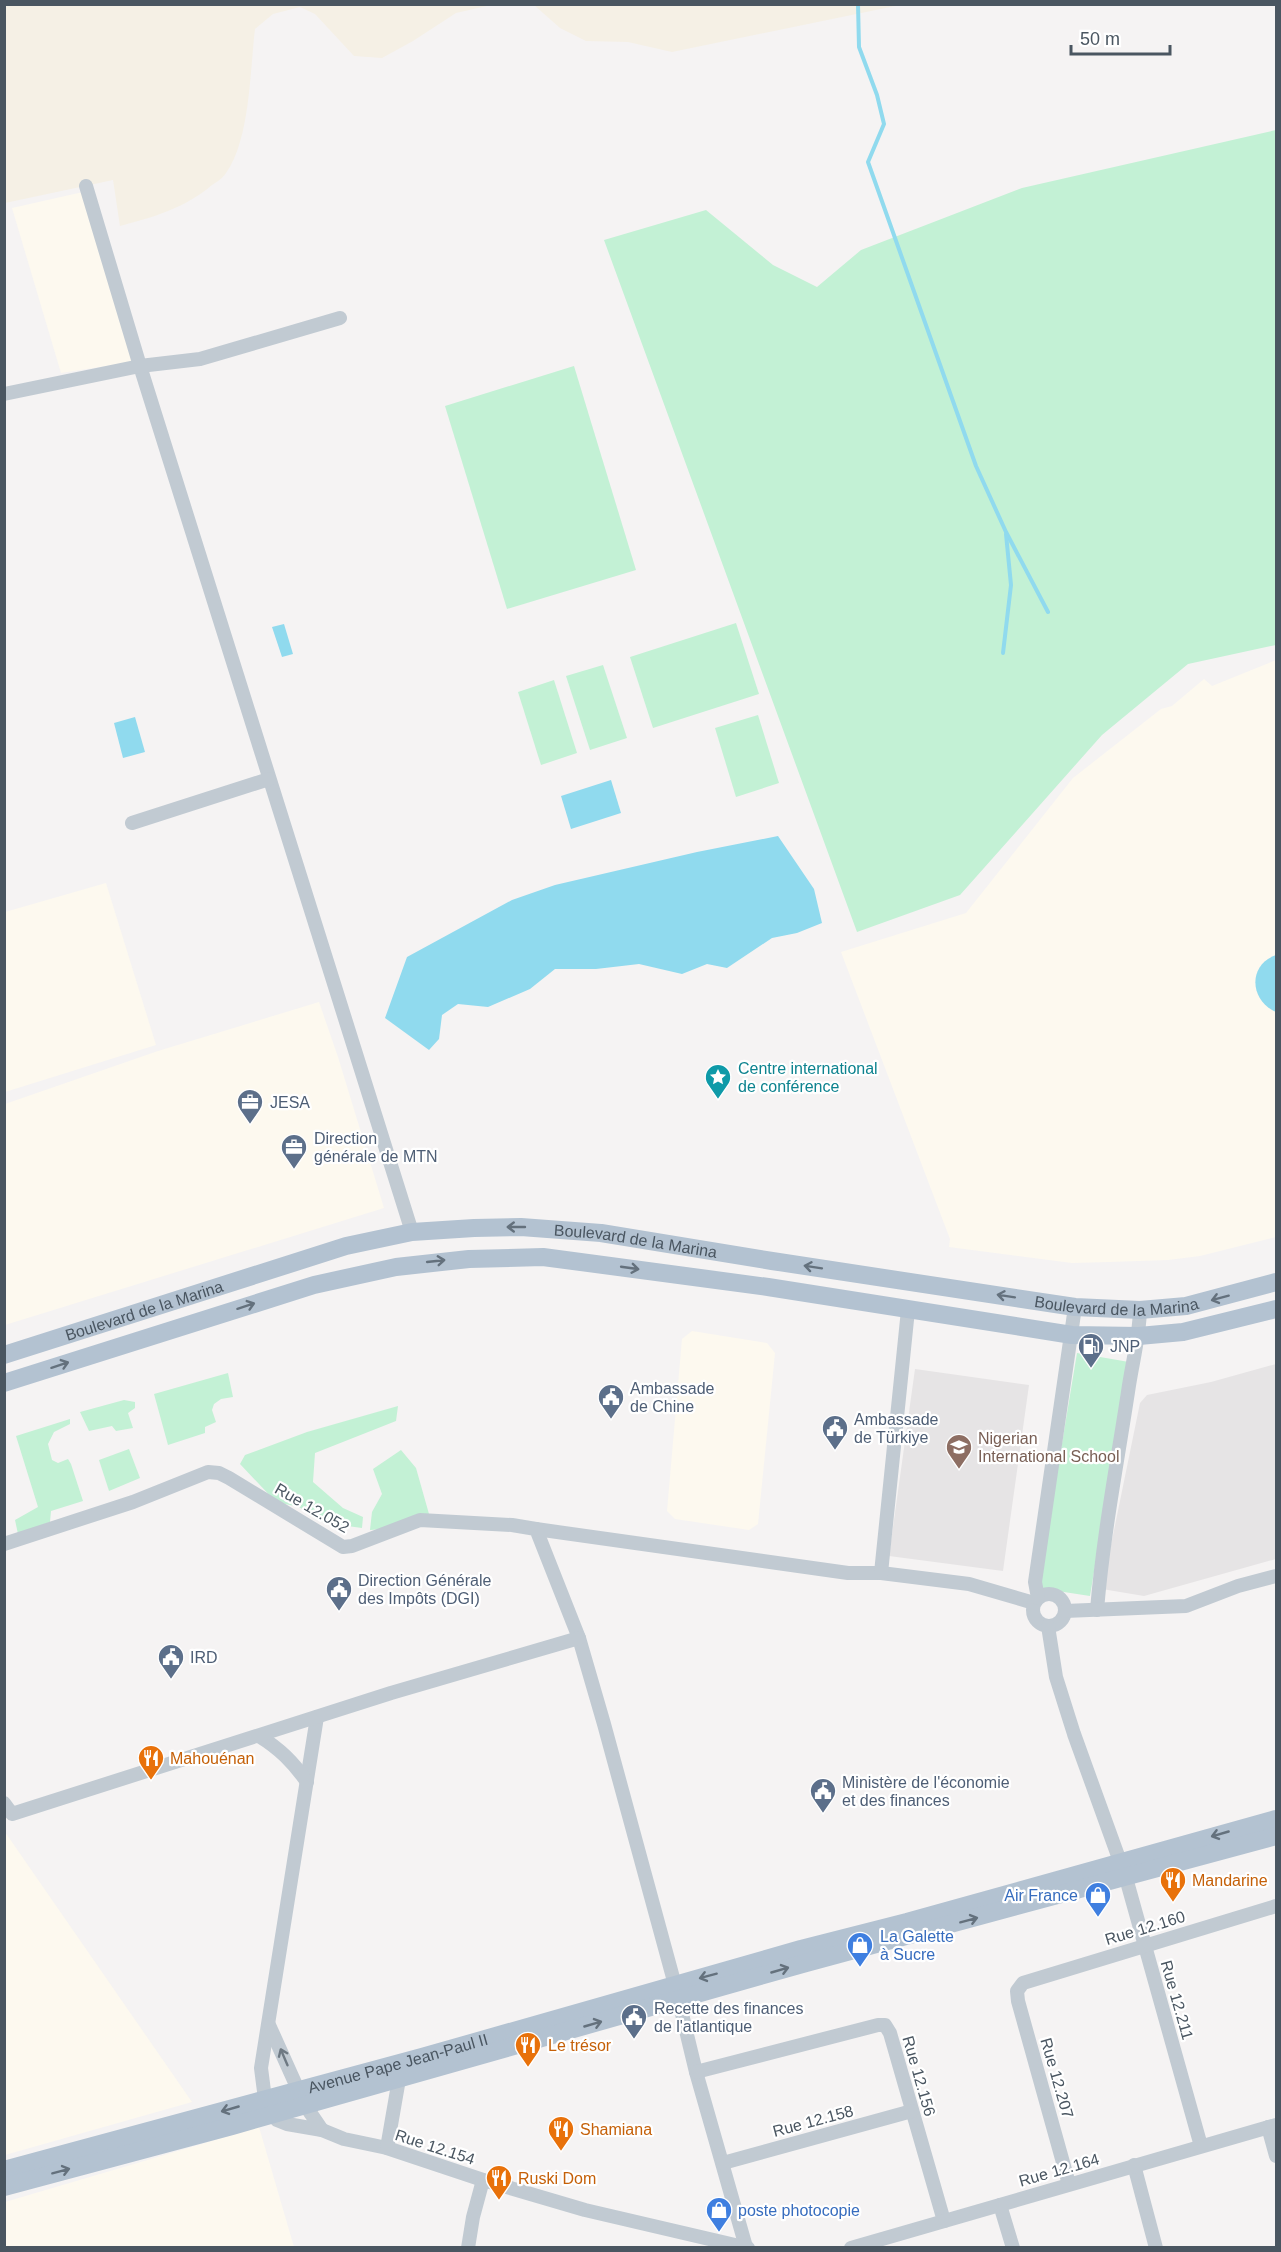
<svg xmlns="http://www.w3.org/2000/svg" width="1281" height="2252" viewBox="0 0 1281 2252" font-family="Helvetica,sans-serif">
	<rect width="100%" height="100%" fill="#f5f3f3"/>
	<g fill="#fdf9ef">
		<path d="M 83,192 L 132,362 L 61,373 L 12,208 Z"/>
		<path d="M 1276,660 L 1276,1237 L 1200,1256 L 1168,1260 L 1109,1262 L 1072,1263 L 949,1247 L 950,1239 L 841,952 L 966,913 L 1073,778 L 1161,709 L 1172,706 L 1204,679 L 1212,686 Z"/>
		<path d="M 106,883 L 156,1045 L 5,1092 L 5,912 Z"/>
		<path d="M 319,1002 L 338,1057 L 384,1208 L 5,1325 L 5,1104 L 158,1051 Z"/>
		<path d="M 692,1331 L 767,1343 L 775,1353 L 758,1524 L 749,1530 L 675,1519 L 667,1511 L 682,1339 Z"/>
		<path d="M 5,1832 L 192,2102 L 5,2155 Z"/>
		<path d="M 259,2127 L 294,2247 L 5,2248 L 5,2202 Z"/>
	</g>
	<g fill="#e6e4e5">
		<path d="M 1276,1364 L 1276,1559 L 1144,1596 L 1102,1589 L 1140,1403 L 1147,1395 L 1211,1382 Z"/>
		<path d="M 915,1369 L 1029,1385 L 1003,1571 L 889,1556 Z"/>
	</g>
	<g fill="#c3f1d5">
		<path d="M 1276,130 L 1276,645 L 1188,664 L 1102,735 L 960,895 L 857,932 L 604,240 L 706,210 L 773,265 L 817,287 L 861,250 L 1022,188 Z"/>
		<path d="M 574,366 L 636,570 L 507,609 L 445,406 Z"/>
		<path d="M 736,623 L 759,694 L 653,728 L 630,657 Z"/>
		<path d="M 603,665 L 627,738 L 590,750 L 566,676 Z"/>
		<path d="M 554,680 L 577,753 L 541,765 L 518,692 Z"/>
		<path d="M 758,715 L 779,783 L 736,797 L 715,728 Z"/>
		<path d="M 1077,1353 L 1129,1362 L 1090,1596 L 1038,1588 Z"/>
		<path d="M 228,1373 L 233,1397 L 221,1399 L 214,1404 L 212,1410 L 216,1422 L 205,1427 L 205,1433 L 168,1445 L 154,1394 Z"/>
		<path d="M 124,1400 L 135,1402 L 135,1408 L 128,1413 L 133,1428 L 116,1431 L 112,1426 L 89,1431 L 80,1412 Z"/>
		<path d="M 398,1406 L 396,1421 L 315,1453 L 313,1482 L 343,1508 L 363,1517 L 362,1528 L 325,1523 L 299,1507 L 276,1502 L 240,1464 L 245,1455 L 307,1432 Z"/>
		<path d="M 70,1419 L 70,1424 L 54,1432 L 48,1444 L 52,1460 L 58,1463 L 68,1459 L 71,1464 L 83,1501 L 51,1511 L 50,1522 L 18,1534 L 15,1520 L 38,1507 L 16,1436 Z"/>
		<path d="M 129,1449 L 140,1478 L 109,1491 L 99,1460 Z"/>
		<path d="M 401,1450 L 416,1468 L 429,1514 L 383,1529 L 370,1530 L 372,1512 L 382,1494 L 373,1469 Z"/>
	</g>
	<g fill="#f5f0e5">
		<path d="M 5,5 L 491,5 L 456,13 L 413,41 L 382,58 L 354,56 L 315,14 L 300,7 L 273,14 L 255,29 C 250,70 250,140 226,173 C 223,178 217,182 212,185 C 185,208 154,217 120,226 L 113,180 L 5,203 Z"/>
		<path d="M 534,5 L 900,5 L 672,52 L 628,42 L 586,41 L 560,28 Z"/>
	</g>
	<g fill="#90daee">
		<path d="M 284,624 L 293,654 L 282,657 L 272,627 Z"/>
		<path d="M 135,717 L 145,752 L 123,758 L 114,723 Z"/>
		<path d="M 611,780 L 621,813 L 571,829 L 561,796 Z"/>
		<path d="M 778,836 L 814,889 L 822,923 L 797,933 L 772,938 L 727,968 L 707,964 L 682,974 L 639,964 L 596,969 L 555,969 L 530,989 L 488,1007 L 458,1004 L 442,1015 L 439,1039 L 429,1050 L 385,1018 L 407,957 L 512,900 L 555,885 L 697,852 Z"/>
		<path d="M 1276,955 L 1276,1012 C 1250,1001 1247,965 1276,955 Z"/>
	</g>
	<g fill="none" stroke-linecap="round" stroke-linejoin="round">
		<g stroke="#90daee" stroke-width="4">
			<path d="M 858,4 L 859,47 L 877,95 L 884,124 L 868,162 L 976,466 L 1006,532 L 1048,612"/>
			<path d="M 1003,653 L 1011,585 L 1006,534"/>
		</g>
		<g stroke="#c1cad2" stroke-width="14">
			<path d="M 86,186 L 140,366 L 412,1232"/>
			<path d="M 4,394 L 140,366 L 200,359 L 340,318"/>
			<path d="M 132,823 L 269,779"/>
			<path d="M 536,1529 L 848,1573 L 881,1573 L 969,1584 L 1034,1603"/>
			<path d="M 4,1544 L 133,1502 L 208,1472 L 219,1473 L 229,1478 L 343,1547 L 352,1546 L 420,1520 L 512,1525 L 536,1529 L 579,1638 L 604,1724 L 675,1985 L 696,2072 L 746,2247"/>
			<path d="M 881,1573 L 908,1310"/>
			<circle cx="1049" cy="1610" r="16"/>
			<path d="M 1038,1598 L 1035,1582 L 1075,1307"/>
			<path d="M 1097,1610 C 1103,1537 1117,1464 1128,1392 C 1132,1363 1139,1340 1140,1310"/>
			<path d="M 1065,1611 L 1186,1606 L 1238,1586 L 1276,1576"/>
			<path d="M 1048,1626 L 1056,1677 L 1074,1734 L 1126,1878 L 1201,2146"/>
			<path d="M 317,1717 L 261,2068 L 265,2099 L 271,2114 L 277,2120 L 287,2124 L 322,2130 L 344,2139 L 387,2148 L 483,2180 L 585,2210 L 748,2248"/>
			<path d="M 259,1736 C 280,1749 293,1762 307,1782"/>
			<path d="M 4,1803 L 12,1814 L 391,1693 L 579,1638"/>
			<path d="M 269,2025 L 305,2105 L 322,2130"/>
			<path d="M 696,2072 L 878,2025 L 885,2025 L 890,2033 L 944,2221"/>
			<path d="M 1268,2127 L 1276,2156"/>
			<path d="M 387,2148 L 399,2079"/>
			<path d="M 723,2163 L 912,2111"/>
			<path d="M 1134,2165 L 1156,2248"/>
			<path d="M 1069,2184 L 1018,2001 L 1017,1991 L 1023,1983 L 1276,1906"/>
			<path d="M 1000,2205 L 1013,2248"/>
			<path d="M 468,2248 L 473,2217 L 483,2180"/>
			<path d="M 851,2248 L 1276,2125"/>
		</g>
		<g stroke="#b3c2d1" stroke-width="18">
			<path id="s1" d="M 4,1355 L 346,1246 L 412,1232 L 474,1228 L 521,1227 L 601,1233 L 772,1261 L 1075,1307 L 1140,1310 L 1186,1306 L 1276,1282"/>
			<path d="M 4,1383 L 314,1285 L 396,1267 L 469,1259 L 543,1257 L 768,1287 L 1072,1335 L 1139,1336 L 1183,1332 L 1276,1309"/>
			<path id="s2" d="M 4,2170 L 422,2057 L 801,1949 L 907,1922 L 1276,1819"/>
			<path d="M 4,2187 L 232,2126 L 806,1963 L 1276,1836"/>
		</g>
	</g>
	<defs><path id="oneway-shaft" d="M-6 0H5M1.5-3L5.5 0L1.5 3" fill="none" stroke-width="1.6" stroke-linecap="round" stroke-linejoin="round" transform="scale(1.5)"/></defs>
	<g stroke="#64717d">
		<use href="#oneway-shaft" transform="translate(516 1227) rotate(-180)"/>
		<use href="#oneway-shaft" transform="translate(436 1261) rotate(-6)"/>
		<use href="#oneway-shaft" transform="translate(813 1267) rotate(-171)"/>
		<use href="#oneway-shaft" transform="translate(630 1268) rotate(8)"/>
		<use href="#oneway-shaft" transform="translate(1006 1296) rotate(-171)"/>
		<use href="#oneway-shaft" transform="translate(1220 1298) rotate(165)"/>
		<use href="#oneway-shaft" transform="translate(246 1306) rotate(-18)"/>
		<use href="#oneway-shaft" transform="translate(60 1365) rotate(-18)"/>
		<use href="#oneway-shaft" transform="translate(1220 1834) rotate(164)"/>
		<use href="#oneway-shaft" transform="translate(969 1920) rotate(-15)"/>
		<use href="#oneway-shaft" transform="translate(780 1970) rotate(-16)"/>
		<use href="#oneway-shaft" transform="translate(708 1976) rotate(165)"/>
		<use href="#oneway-shaft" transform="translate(593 2024) rotate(-16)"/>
		<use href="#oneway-shaft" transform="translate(230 2109) rotate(164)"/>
		<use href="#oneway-shaft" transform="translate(61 2171) rotate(-15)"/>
	</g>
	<use stroke="#6e7983" href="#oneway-shaft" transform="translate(284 2057) rotate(-113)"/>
	<defs>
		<g id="sight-pin" transform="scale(1.35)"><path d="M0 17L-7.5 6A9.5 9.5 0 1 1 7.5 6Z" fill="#0f9aa8" stroke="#fff"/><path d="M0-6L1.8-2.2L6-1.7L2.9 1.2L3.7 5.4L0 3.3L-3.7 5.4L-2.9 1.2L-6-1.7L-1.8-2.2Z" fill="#fff"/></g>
		<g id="office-pin" transform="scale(1.35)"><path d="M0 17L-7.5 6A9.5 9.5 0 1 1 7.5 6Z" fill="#5c6f8a" stroke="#fff"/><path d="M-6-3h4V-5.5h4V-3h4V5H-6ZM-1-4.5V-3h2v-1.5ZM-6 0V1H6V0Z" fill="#fff"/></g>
		<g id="fuel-pin" transform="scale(1.35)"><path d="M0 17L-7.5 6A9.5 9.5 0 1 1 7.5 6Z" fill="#5c6f8a" stroke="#fff"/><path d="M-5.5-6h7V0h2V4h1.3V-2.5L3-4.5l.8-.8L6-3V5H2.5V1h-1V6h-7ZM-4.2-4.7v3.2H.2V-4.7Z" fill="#fff"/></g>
		<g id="civic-pin" transform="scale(1.35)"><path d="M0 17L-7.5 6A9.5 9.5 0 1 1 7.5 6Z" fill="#5c6f8a" stroke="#fff"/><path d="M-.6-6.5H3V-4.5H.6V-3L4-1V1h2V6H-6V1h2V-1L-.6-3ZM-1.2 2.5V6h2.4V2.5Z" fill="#fff"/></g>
		<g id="school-pin" transform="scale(1.35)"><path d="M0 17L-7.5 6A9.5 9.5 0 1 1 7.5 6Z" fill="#8d6e63" stroke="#fff"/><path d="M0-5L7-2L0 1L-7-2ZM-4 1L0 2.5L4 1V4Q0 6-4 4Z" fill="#fff"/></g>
		<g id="restaurant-pin" transform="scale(1.35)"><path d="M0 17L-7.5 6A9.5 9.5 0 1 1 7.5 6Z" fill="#e8710a" stroke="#fff"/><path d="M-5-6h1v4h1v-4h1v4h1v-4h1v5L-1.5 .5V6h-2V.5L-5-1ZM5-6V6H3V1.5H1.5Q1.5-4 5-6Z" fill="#fff"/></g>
		<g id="shop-pin" transform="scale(1.35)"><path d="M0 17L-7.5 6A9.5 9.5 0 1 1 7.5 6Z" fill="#3f7fe0" stroke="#fff"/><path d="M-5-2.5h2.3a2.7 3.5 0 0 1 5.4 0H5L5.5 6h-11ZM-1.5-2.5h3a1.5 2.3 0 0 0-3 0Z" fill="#fff"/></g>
	</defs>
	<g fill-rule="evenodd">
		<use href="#sight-pin" x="718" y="1077"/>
		<use href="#office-pin" x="250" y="1102"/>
		<use href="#office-pin" x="294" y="1147"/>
		<use href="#fuel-pin" x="1091" y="1346"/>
		<use href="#civic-pin" x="611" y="1397"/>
		<use href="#civic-pin" x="835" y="1428"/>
		<use href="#school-pin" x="959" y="1447"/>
		<use href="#civic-pin" x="339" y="1589"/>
		<use href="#civic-pin" x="171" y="1657"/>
		<use href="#restaurant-pin" x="151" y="1758"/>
		<use href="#civic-pin" x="823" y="1791"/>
		<use href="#restaurant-pin" x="1173" y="1880"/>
		<use href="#shop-pin" x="1098" y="1895"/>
		<use href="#shop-pin" x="860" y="1945"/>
		<use href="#civic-pin" x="634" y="2017"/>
		<use href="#restaurant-pin" x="528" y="2045"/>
		<use href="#restaurant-pin" x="561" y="2129"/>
		<use href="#restaurant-pin" x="499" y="2178"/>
		<use href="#shop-pin" x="719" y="2210"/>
	</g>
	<g text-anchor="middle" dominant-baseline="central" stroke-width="4.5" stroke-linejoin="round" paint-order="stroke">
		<g font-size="16" fill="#0d838f" stroke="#fff" text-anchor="start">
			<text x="738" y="1068">Centre international<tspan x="738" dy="18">de conférence</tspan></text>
		</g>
		<g font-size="16" fill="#4e5e75" stroke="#fff" text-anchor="start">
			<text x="270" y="1102">JESA</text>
			<text x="314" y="1138">Direction<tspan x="314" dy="18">générale de MTN</tspan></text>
			<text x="1110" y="1346">JNP</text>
			<text x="630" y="1388">Ambassade<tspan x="630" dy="18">de Chine</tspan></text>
			<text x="854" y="1419">Ambassade<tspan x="854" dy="18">de Türkiye</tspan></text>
			<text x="358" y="1580">Direction Générale<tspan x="358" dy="18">des Impôts (DGI)</tspan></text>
			<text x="190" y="1657">IRD</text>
			<text x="842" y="1782">Ministère de l'économie<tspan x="842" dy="18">et des finances</tspan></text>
			<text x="654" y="2008">Recette des finances<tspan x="654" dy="18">de l'atlantique</tspan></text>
		</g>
		<g font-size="16" fill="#4a5661" stroke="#fff">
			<text stroke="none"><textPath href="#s1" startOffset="651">Boulevard de la Marina</textPath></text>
			<text stroke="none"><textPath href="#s1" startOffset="1137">Boulevard de la Marina</textPath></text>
			<text stroke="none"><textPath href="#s1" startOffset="147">Boulevard de la Marina</textPath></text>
			<text transform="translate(312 1508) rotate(30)">Rue 12.052</text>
			<text transform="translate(1145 1928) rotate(-17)">Rue 12.160</text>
			<text transform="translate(1177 2000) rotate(74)">Rue 12.211</text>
			<text stroke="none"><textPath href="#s2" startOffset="408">Avenue Pape Jean-Paul II</textPath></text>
			<text transform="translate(919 2076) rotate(74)">Rue 12.156</text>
			<text transform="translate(1057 2078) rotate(74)">Rue 12.207</text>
			<text transform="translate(813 2121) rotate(-15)">Rue 12.158</text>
			<text transform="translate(435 2147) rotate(18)">Rue 12.154</text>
			<text transform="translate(1059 2170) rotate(-16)">Rue 12.164</text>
		</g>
		<g font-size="16" fill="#785e54" stroke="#fff" text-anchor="start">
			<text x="978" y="1438">Nigerian<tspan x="978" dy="18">International School</tspan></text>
		</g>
		<g font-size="16" fill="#c56008" stroke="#fff" text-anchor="start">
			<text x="170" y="1758">Mahouénan</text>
			<text x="1192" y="1880">Mandarine</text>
			<text x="548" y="2045">Le trésor</text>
			<text x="580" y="2129">Shamiana</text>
			<text x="518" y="2178">Ruski Dom</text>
		</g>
		<g font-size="16" fill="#366cbe" stroke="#fff" text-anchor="start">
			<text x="1078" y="1895" text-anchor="end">Air France</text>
			<text x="880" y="1936">La Galette<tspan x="880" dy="18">à Sucre</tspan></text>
			<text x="738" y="2210">poste photocopie</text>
		</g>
	</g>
	<rect width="1281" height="2252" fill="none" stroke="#4a5661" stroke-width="12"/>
	<path d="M1071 45v9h99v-9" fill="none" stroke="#4a5661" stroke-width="3"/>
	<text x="1080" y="45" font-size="18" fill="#4a5661" stroke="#ffffff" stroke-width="4.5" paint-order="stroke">50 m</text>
</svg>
